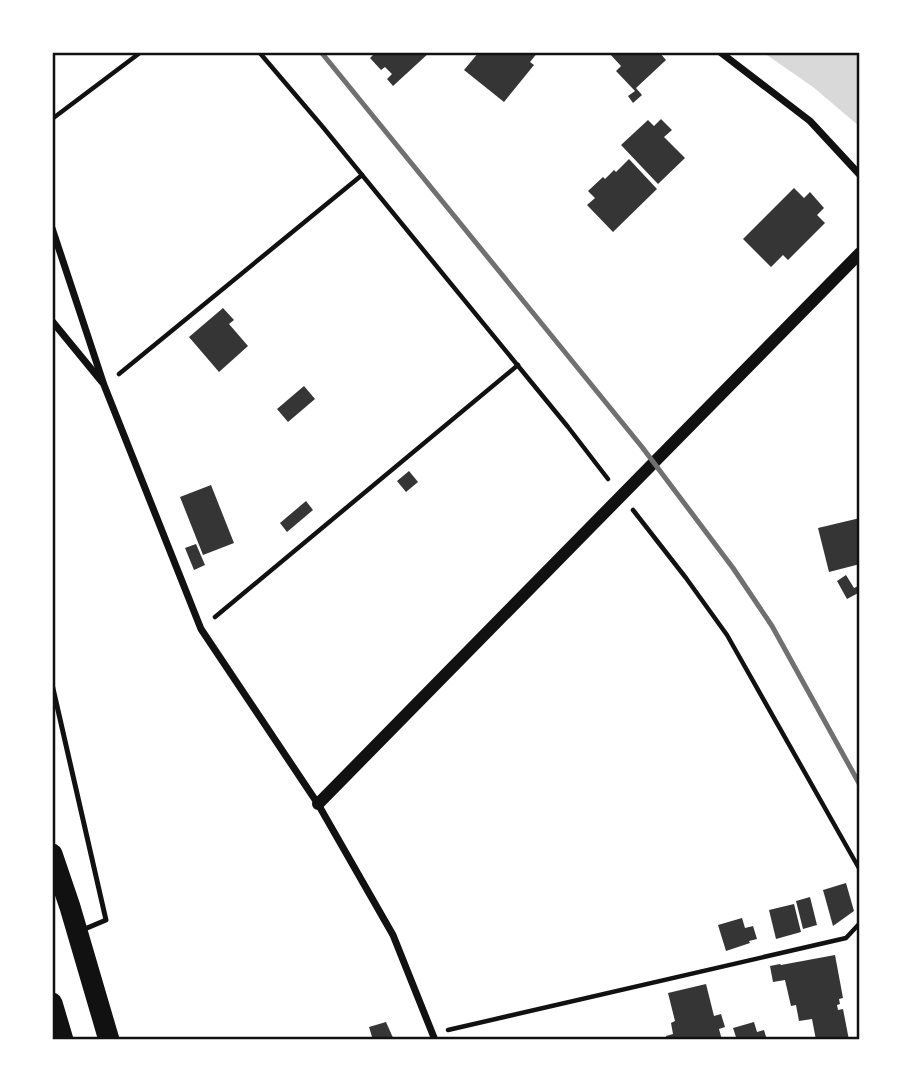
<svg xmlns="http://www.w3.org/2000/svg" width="912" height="1092" viewBox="0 0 912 1092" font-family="Figtree,sans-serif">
	<rect width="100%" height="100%" fill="#fff"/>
	<path fill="#d9d9d9" d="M 764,53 L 859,53 L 859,126 L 813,87 Z"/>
	<g fill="#353535">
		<path d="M 370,52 L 430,52 L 393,86 L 387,79 L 392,74 L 385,67 L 381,70 L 370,58 L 373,55 Z"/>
		<path d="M 479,52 L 538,52 L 530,62 L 534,65 L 504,102 L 464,70 Z"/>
		<path d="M 608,52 L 659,52 L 666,60 L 636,88 L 642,95 L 633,103 L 628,96 L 635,91 L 616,71 L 621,66 Z"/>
		<path d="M 661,119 L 672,130 L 664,137 L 685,158 L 658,184 L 621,145 L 648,120 L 654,126 Z"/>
		<path d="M 629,159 L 657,189 L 613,232 L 587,205 L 595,198 L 588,191 L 603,177 L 605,179 L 614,170 L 616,172 Z"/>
		<path d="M 794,188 L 804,198 L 810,192 L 824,208 L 817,215 L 825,223 L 788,260 L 783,255 L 771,267 L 743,239 Z"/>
		<path d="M 223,308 L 234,320 L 229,324 L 248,346 L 219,372 L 189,337 Z"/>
		<path d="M 304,386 L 315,399 L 288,422 L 277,409 Z"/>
		<path d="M 409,471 L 418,482 L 406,492 L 397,481 Z"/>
		<path d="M 211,485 L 234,543 L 203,555 L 180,497 Z"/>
		<path d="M 306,501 L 313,510 L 287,532 L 280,523 Z"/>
		<path d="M 860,518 L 860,564 L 829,572 L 818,528 Z"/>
		<path d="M 196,544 L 205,565 L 194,570 L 185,548 Z"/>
		<path d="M 846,575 L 854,588 L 860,585 L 860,592 L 847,599 L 837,581 Z"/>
		<path d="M 846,883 L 854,911 L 833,926 L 823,890 Z"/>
		<path d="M 810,897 L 817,925 L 803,929 L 796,901 Z"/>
		<path d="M 794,904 L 801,932 L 776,939 L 769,910 Z"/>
		<path d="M 742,918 L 745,928 L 753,926 L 757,939 L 749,941 L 750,943 L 726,951 L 718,925 Z"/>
		<path d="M 835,955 L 843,998 L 839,999 L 840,1004 L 837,1005 L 838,1010 L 843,1009 L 849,1040 L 816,1040 L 812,1019 L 799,1021 L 796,1005 L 791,1006 L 785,980 L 773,982 L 770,966 L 780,964 L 781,965 Z"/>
		<path d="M 706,984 L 714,1016 L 721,1014 L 725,1027 L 719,1029 L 722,1040 L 666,1040 L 666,1036 L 673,1034 L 671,1023 L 675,1021 L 668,993 Z"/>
		<path d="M 386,1022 L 394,1040 L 373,1040 L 369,1027 Z"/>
		<path d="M 754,1022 L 757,1032 L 764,1030 L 767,1040 L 737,1040 L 733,1028 Z"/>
	</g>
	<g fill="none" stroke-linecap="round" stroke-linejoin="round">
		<g stroke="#111" stroke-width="4.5">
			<path d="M 259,52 L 322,126 L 568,427 L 608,479"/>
			<path d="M 52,119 L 141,52"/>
			<path d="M 119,374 L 362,175"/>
			<path d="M 633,510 L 686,578 L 727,635 L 860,870"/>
			<path d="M 215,617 L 518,365"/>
			<path d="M 448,1030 L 846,938 L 860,923"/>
		</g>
		<path stroke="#111" stroke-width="5" d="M 52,684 L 106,920 L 80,931"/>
		<g stroke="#111" stroke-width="7">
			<path d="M 720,52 L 810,121 L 860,175"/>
			<path d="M 52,228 L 104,385 L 201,629 L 318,804 L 393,935 L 435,1040"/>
			<path d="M 52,321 L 102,382"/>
		</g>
		<path stroke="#111" stroke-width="12" d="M 318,804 L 860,253"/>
		<g stroke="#111" stroke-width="21">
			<path d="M 52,854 L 70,907 L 109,1040"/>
			<path d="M 52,1003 L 63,1040"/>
		</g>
		<path stroke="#707070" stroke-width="5" d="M 321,52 L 642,447 L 733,568 L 772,626 L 860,785"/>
	</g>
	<rect width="912" height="1092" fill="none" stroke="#ffffff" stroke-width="108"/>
	<rect x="54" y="54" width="804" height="984" fill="none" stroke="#111" stroke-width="2.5"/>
</svg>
